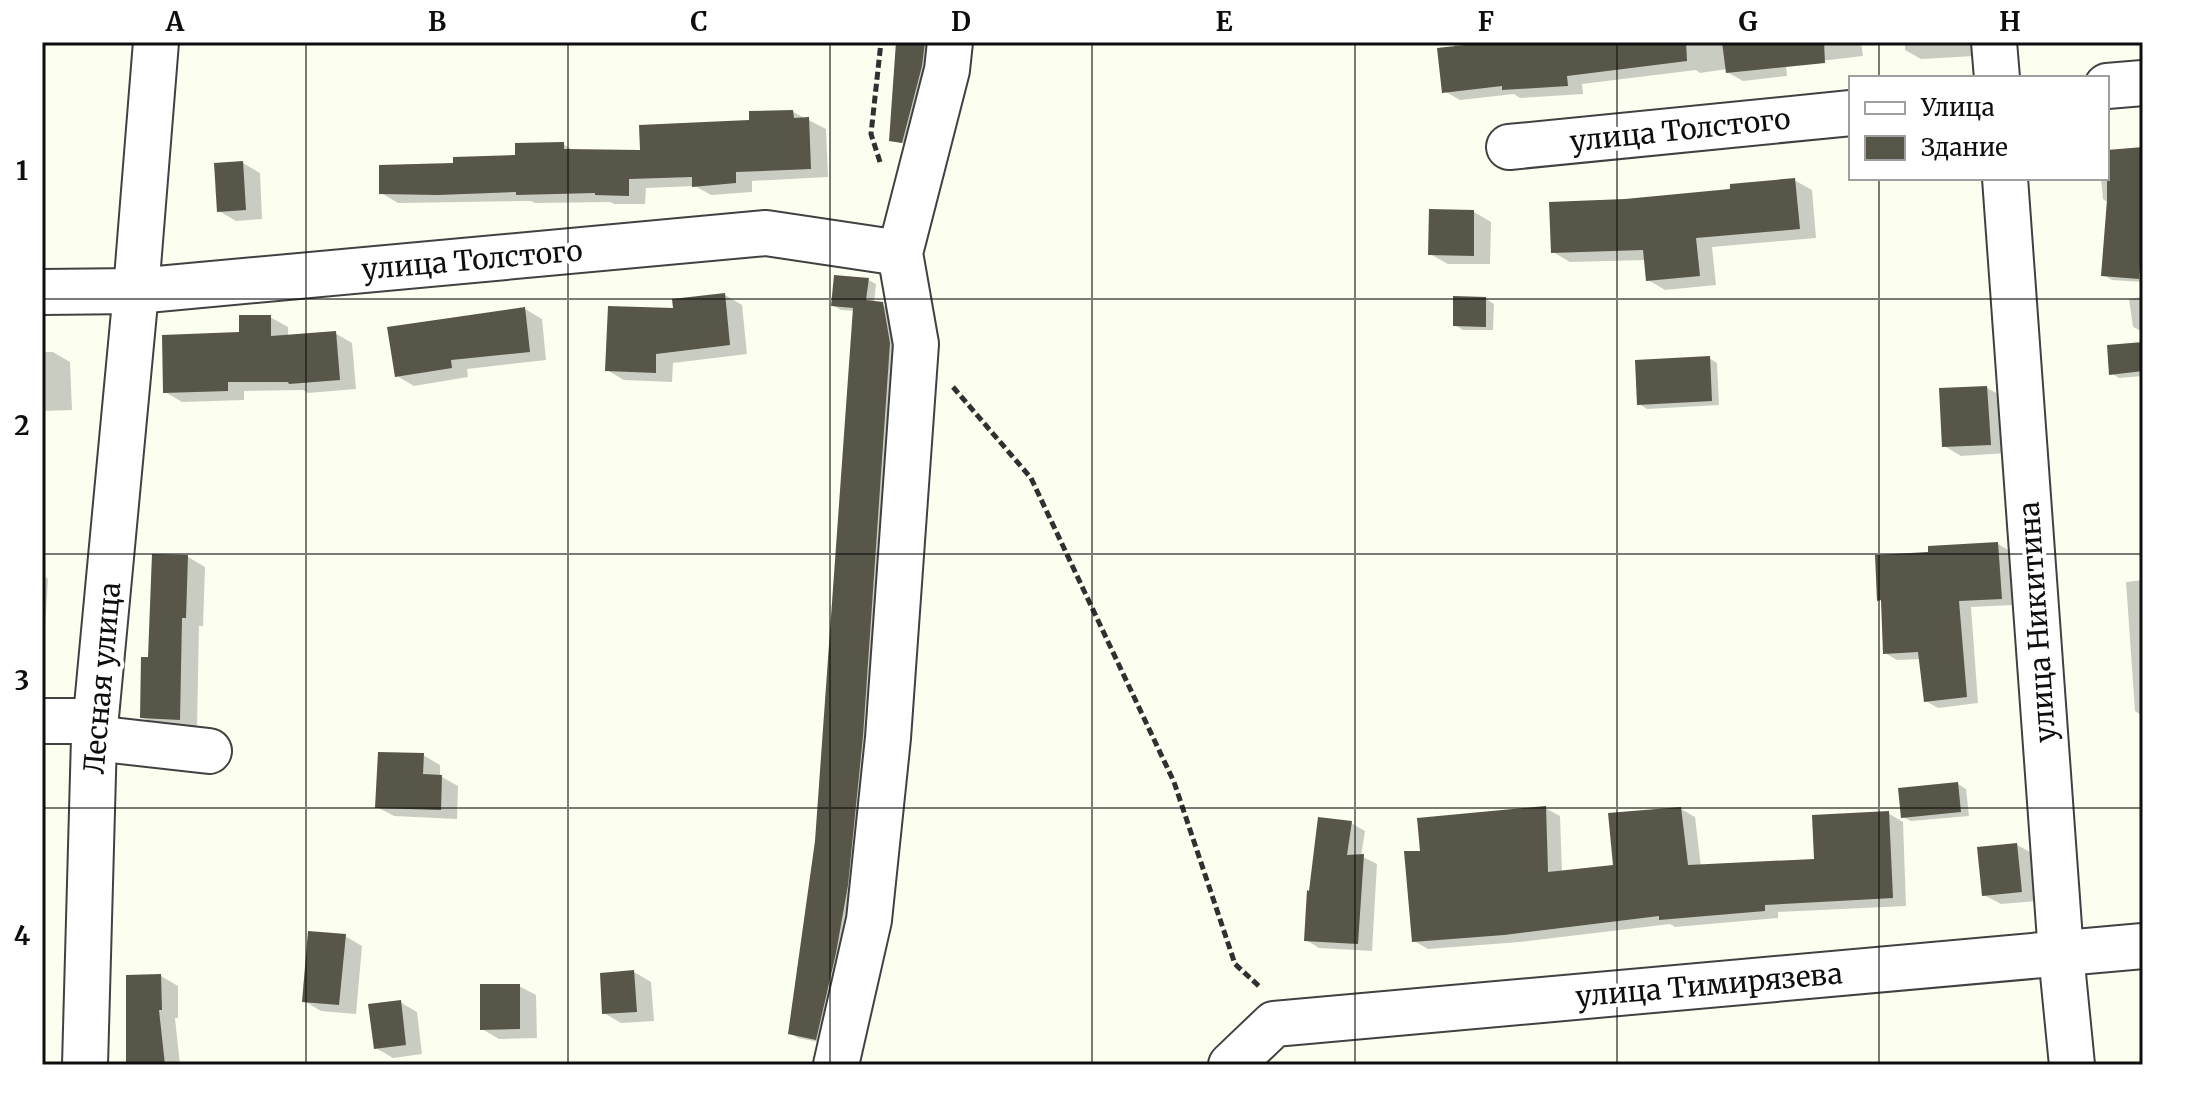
<svg xmlns="http://www.w3.org/2000/svg" width="2185" height="1107" viewBox="0 0 2185 1107" font-family="Merriweather,serif">
	<rect width="100%" height="100%" fill="#fcfff0"/>
	<g fill="#0003">
		<path d="M 898,42 L 935,42 L 910,146 L 891,139 Z"/>
		<path d="M 1455,42 L 1861,42 L 1863,56 L 1786,65 L 1787,76 L 1743,81 L 1727,72 L 1727,69 L 1700,73 L 1696,70 L 1582,84 L 1583,94 L 1520,98 L 1514,94 L 1460,100 L 1444,91 Z"/>
		<path d="M 1905,42 L 1974,42 L 1975,56 L 1921,59 L 1905,50 Z"/>
		<path d="M 793,112 L 826,129 L 828,177 L 752,181 L 752,192 L 711,195 L 695,186 L 646,188 L 645,204 L 614,204 L 610,202 L 535,203 L 531,201 L 398,203 L 381,193 L 455,165 L 518,157 L 563,144 L 574,151 L 642,152 Z"/>
		<path d="M 2143,149 L 2143,282 L 2112,280 L 2104,275 L 2109,203 L 2103,199 L 2101,178 L 2107,178 L 2107,152 Z"/>
		<path d="M 243,163 L 260,173 L 262,219 L 236,221 L 219,211 Z"/>
		<path d="M 1794,180 L 1812,190 L 1816,238 L 1712,247 L 1716,285 L 1665,290 L 1648,280 L 1646,260 L 1570,262 L 1553,252 L 1733,190 Z"/>
		<path d="M 1474,212 L 1491,222 L 1490,264 L 1448,264 L 1430,254 Z"/>
		<path d="M 868,280 L 876,284 L 874,303 L 891,309 L 898,348 L 855,890 L 824,1043 L 798,1038 L 790,1033 L 817,841 L 855,311 L 841,310 L 833,305 Z"/>
		<path d="M 725,295 L 742,305 L 747,354 L 673,363 L 672,382 L 624,380 L 607,370 L 675,311 Z"/>
		<path d="M 2143,297 L 2143,331 L 2141,331 L 2133,327 L 2129,299 Z"/>
		<path d="M 1486,299 L 1494,304 L 1493,330 L 1463,330 L 1455,325 Z"/>
		<path d="M 525,309 L 542,319 L 546,360 L 467,369 L 468,377 L 414,386 L 397,376 Z"/>
		<path d="M 270,317 L 288,327 L 288,337 L 335,333 L 352,343 L 356,389 L 308,393 L 303,390 L 244,391 L 244,400 L 182,402 L 165,392 L 241,334 Z"/>
		<path d="M 2143,344 L 2143,376 L 2119,378 L 2111,373 Z"/>
		<path d="M 42,352 L 53,352 L 70,362 L 72,410 L 42,411 Z"/>
		<path d="M 1709,358 L 1717,363 L 1719,405 L 1647,409 L 1639,404 Z"/>
		<path d="M 1987,388 L 2004,397 L 2007,453 L 1961,456 L 1944,446 Z"/>
		<path d="M 1998,544 L 2010,551 L 2013,605 L 1971,607 L 1978,703 L 1938,708 L 1926,701 L 1921,659 L 1897,660 L 1885,653 L 1883,602 L 1879,599 L 1930,554 Z"/>
		<path d="M 188,557 L 205,567 L 203,626 L 199,626 L 197,729 L 159,727 L 142,717 L 150,659 Z"/>
		<path d="M 42,575 L 48,579 L 42,675 Z"/>
		<path d="M 2143,580 L 2143,716 L 2135,711 L 2126,582 Z"/>
		<path d="M 423,755 L 440,765 L 440,776 L 458,786 L 457,819 L 394,816 L 377,807 Z"/>
		<path d="M 1958,784 L 1966,789 L 1969,816 L 1911,821 L 1903,817 Z"/>
		<path d="M 1545,808 L 1560,816 L 1562,873 L 1615,866 L 1681,809 L 1695,817 L 1701,867 L 1816,861 L 1888,813 L 1903,822 L 1906,906 L 1778,912 L 1778,918 L 1675,927 L 1670,924 L 1520,942 L 1428,949 L 1414,941 L 1422,853 Z"/>
		<path d="M 1351,823 L 1365,831 L 1361,856 L 1377,864 L 1372,951 L 1319,948 L 1306,940 Z"/>
		<path d="M 2017,845 L 2034,854 L 2038,901 L 2001,904 L 1984,895 Z"/>
		<path d="M 345,936 L 362,946 L 356,1014 L 321,1011 L 304,1001 Z"/>
		<path d="M 634,972 L 651,982 L 654,1021 L 621,1023 L 604,1013 Z"/>
		<path d="M 161,976 L 178,986 L 178,1018 L 175,1018 L 180,1065 L 130,1065 Z"/>
		<path d="M 519,986 L 536,995 L 537,1038 L 499,1039 L 482,1029 Z"/>
		<path d="M 400,1002 L 417,1012 L 422,1054 L 393,1058 L 376,1048 Z"/>
	</g>
	<g fill="#585549">
		<path d="M 896,42 L 925,42 L 922,66 L 902,143 L 889,141 Z"/>
		<path d="M 1493,42 L 1686,42 L 1687,61 L 1567,76 L 1568,86 L 1502,90 L 1502,86 L 1442,93 L 1437,48 Z"/>
		<path d="M 1722,42 L 1824,42 L 1825,63 L 1726,73 Z"/>
		<path d="M 793,110 L 794,118 L 809,117 L 811,169 L 736,172 L 736,183 L 692,187 L 692,177 L 629,179 L 629,196 L 595,195 L 595,193 L 516,195 L 516,192 L 438,195 L 379,194 L 379,165 L 453,163 L 453,157 L 515,155 L 515,143 L 564,142 L 564,149 L 640,150 L 639,125 L 749,120 L 749,111 Z"/>
		<path d="M 2143,147 L 2143,233 L 2139,279 L 2101,276 L 2107,200 L 2107,150 Z"/>
		<path d="M 243,161 L 246,210 L 217,212 L 214,163 Z"/>
		<path d="M 1795,178 L 1800,229 L 1696,238 L 1700,276 L 1646,281 L 1643,250 L 1551,253 L 1549,202 L 1625,199 L 1730,189 L 1730,184 Z"/>
		<path d="M 1429,209 L 1474,210 L 1474,256 L 1428,255 Z"/>
		<path d="M 834,275 L 869,278 L 866,300 L 883,302 L 890,343 L 863,736 L 848,885 L 836,953 L 816,1040 L 788,1034 L 815,841 L 853,308 L 831,306 Z"/>
		<path d="M 725,293 L 730,345 L 656,354 L 656,373 L 605,371 L 608,306 L 673,308 L 672,299 Z"/>
		<path d="M 1453,296 L 1486,297 L 1486,327 L 1453,326 Z"/>
		<path d="M 525,307 L 530,352 L 451,360 L 452,368 L 395,377 L 387,327 Z"/>
		<path d="M 239,315 L 271,315 L 271,336 L 336,331 L 340,380 L 289,384 L 288,382 L 228,382 L 228,391 L 163,393 L 162,335 L 239,332 Z"/>
		<path d="M 2143,342 L 2143,371 L 2109,375 L 2107,345 Z"/>
		<path d="M 1710,356 L 1712,401 L 1637,405 L 1635,360 Z"/>
		<path d="M 1987,386 L 1991,445 L 1942,447 L 1939,388 Z"/>
		<path d="M 1998,542 L 2002,599 L 1959,601 L 1967,697 L 1924,702 L 1918,652 L 1883,654 L 1881,600 L 1877,601 L 1875,555 L 1928,552 L 1928,546 Z"/>
		<path d="M 152,554 L 188,555 L 186,618 L 182,618 L 180,720 L 140,718 L 141,657 L 148,657 Z"/>
		<path d="M 378,752 L 424,753 L 423,774 L 442,775 L 441,810 L 375,808 Z"/>
		<path d="M 1958,782 L 1961,812 L 1901,818 L 1898,788 Z"/>
		<path d="M 1546,806 L 1548,872 L 1613,865 L 1608,813 L 1681,807 L 1688,865 L 1814,859 L 1812,815 L 1889,811 L 1893,898 L 1765,905 L 1765,911 L 1659,920 L 1659,916 L 1504,935 L 1412,942 L 1404,851 L 1420,851 L 1417,818 Z"/>
		<path d="M 1318,817 L 1352,821 L 1347,855 L 1364,854 L 1358,944 L 1304,941 L 1307,890 L 1309,891 Z"/>
		<path d="M 2017,843 L 2022,892 L 1982,896 L 1977,847 Z"/>
		<path d="M 308,931 L 346,934 L 339,1005 L 302,1002 Z"/>
		<path d="M 634,970 L 637,1012 L 602,1014 L 600,973 Z"/>
		<path d="M 161,974 L 162,1010 L 159,1010 L 165,1065 L 126,1065 L 126,975 Z"/>
		<path d="M 480,984 L 520,984 L 520,1029 L 480,1030 Z"/>
		<path d="M 401,1000 L 406,1045 L 374,1049 L 368,1004 Z"/>
	</g>
	<g fill="none" stroke-linecap="round" stroke-linejoin="round">
		<g stroke="#414141" stroke-width="48">
			<g id="minor">
				<path d="M 1994,42 L 1997,78"/>
				<path d="M 2107,86 L 2143,83"/>
				<path d="M 1509,147 L 1851,113"/>
				<path d="M 2005,178 L 2061,954 L 2072,1065"/>
				<path d="M 42,292 L 136,291 L 766,233 L 900,253"/>
				<path d="M 42,721 L 96,721"/>
				<path d="M 94,738 L 209,751"/>
				<path d="M 85,1065 L 94,738 L 136,291 L 156,42"/>
				<path d="M 836,1065 L 869,920 L 888,738 L 916,344 L 900,253 L 947,70 L 950,42"/>
				<path d="M 1231,1065 L 1274,1024 L 2143,946"/>
			</g>
		</g>
		<g stroke="#303030" stroke-width="5" stroke-dasharray="8 4" stroke-linecap="butt">
			<path d="M 880,162 L 871,134 L 881,42"/>
			<path d="M 953,387 L 1031,478 L 1174,782 L 1235,964 L 1261,988"/>
		</g>
		<use href="#minor" stroke="#fff" stroke-width="44"/>
	</g>
	<path fill="none" stroke="#0e0e0e" stroke-width="2" stroke-opacity="0.55" d="M 306,42 L 306,1065M 568,42 L 568,1065M 830,42 L 830,1065M 1092,42 L 1092,1065M 1355,42 L 1355,1065M 1617,42 L 1617,1065M 1879,42 L 1879,78M 1879,178 L 1879,1065M 42,299 L 2143,299M 42,554 L 2143,554M 42,808 L 2143,808"/>
	<g text-anchor="middle" dominant-baseline="central" stroke-width="8" stroke-linejoin="round" paint-order="stroke">
		<g font-size="28" fill="#0e0e0e" stroke="#fff">
			<text transform="translate(1680 130) rotate(-6)">улица Толстого</text>
			<text transform="translate(472 260) rotate(-5)">улица Толстого</text>
			<text transform="translate(2037 622) rotate(-94)">улица Никитина</text>
			<text transform="translate(102 678) rotate(-85)">Лесная улица</text>
			<text transform="translate(1709 985) rotate(-5)">улица Тимирязева</text>
		</g>
	</g>
	<rect width="2185" height="1107" fill="none" stroke="#ffffff" stroke-width="88"/>
	<rect x="1849" y="76" width="260" height="104" fill="#ffffff" stroke="#9f9f9f" stroke-width="2"/>
	<rect x="1865" y="102" width="40" height="12" fill="#ffffff" stroke="#9f9f9f" stroke-width="2"/>
	<text x="1921" y="116" font-size="24" fill="#0e0e0e">Улица</text>
	<rect x="1865" y="136" width="40" height="24" fill="#585549" stroke="#9f9f9f" stroke-width="2"/>
	<text x="1921" y="156" font-size="24" fill="#0e0e0e">Здание</text>
	<rect x="44" y="44" width="2097" height="1019" fill="none" stroke="#0e0e0e" stroke-width="3"/>
	<g font-size="26" text-anchor="middle" font-weight="bold" fill="#0e0e0e">
		<text x="175" y="31">A</text>
		<text x="437" y="31">B</text>
		<text x="699" y="31">C</text>
		<text x="961" y="31">D</text>
		<text x="1224" y="31">E</text>
		<text x="1486" y="31">F</text>
		<text x="1748" y="31">G</text>
		<text x="2010" y="31">H</text>
		<text x="22" y="180">1</text>
		<text x="22" y="435">2</text>
		<text x="22" y="690">3</text>
		<text x="22" y="945">4</text>
	</g>
</svg>
